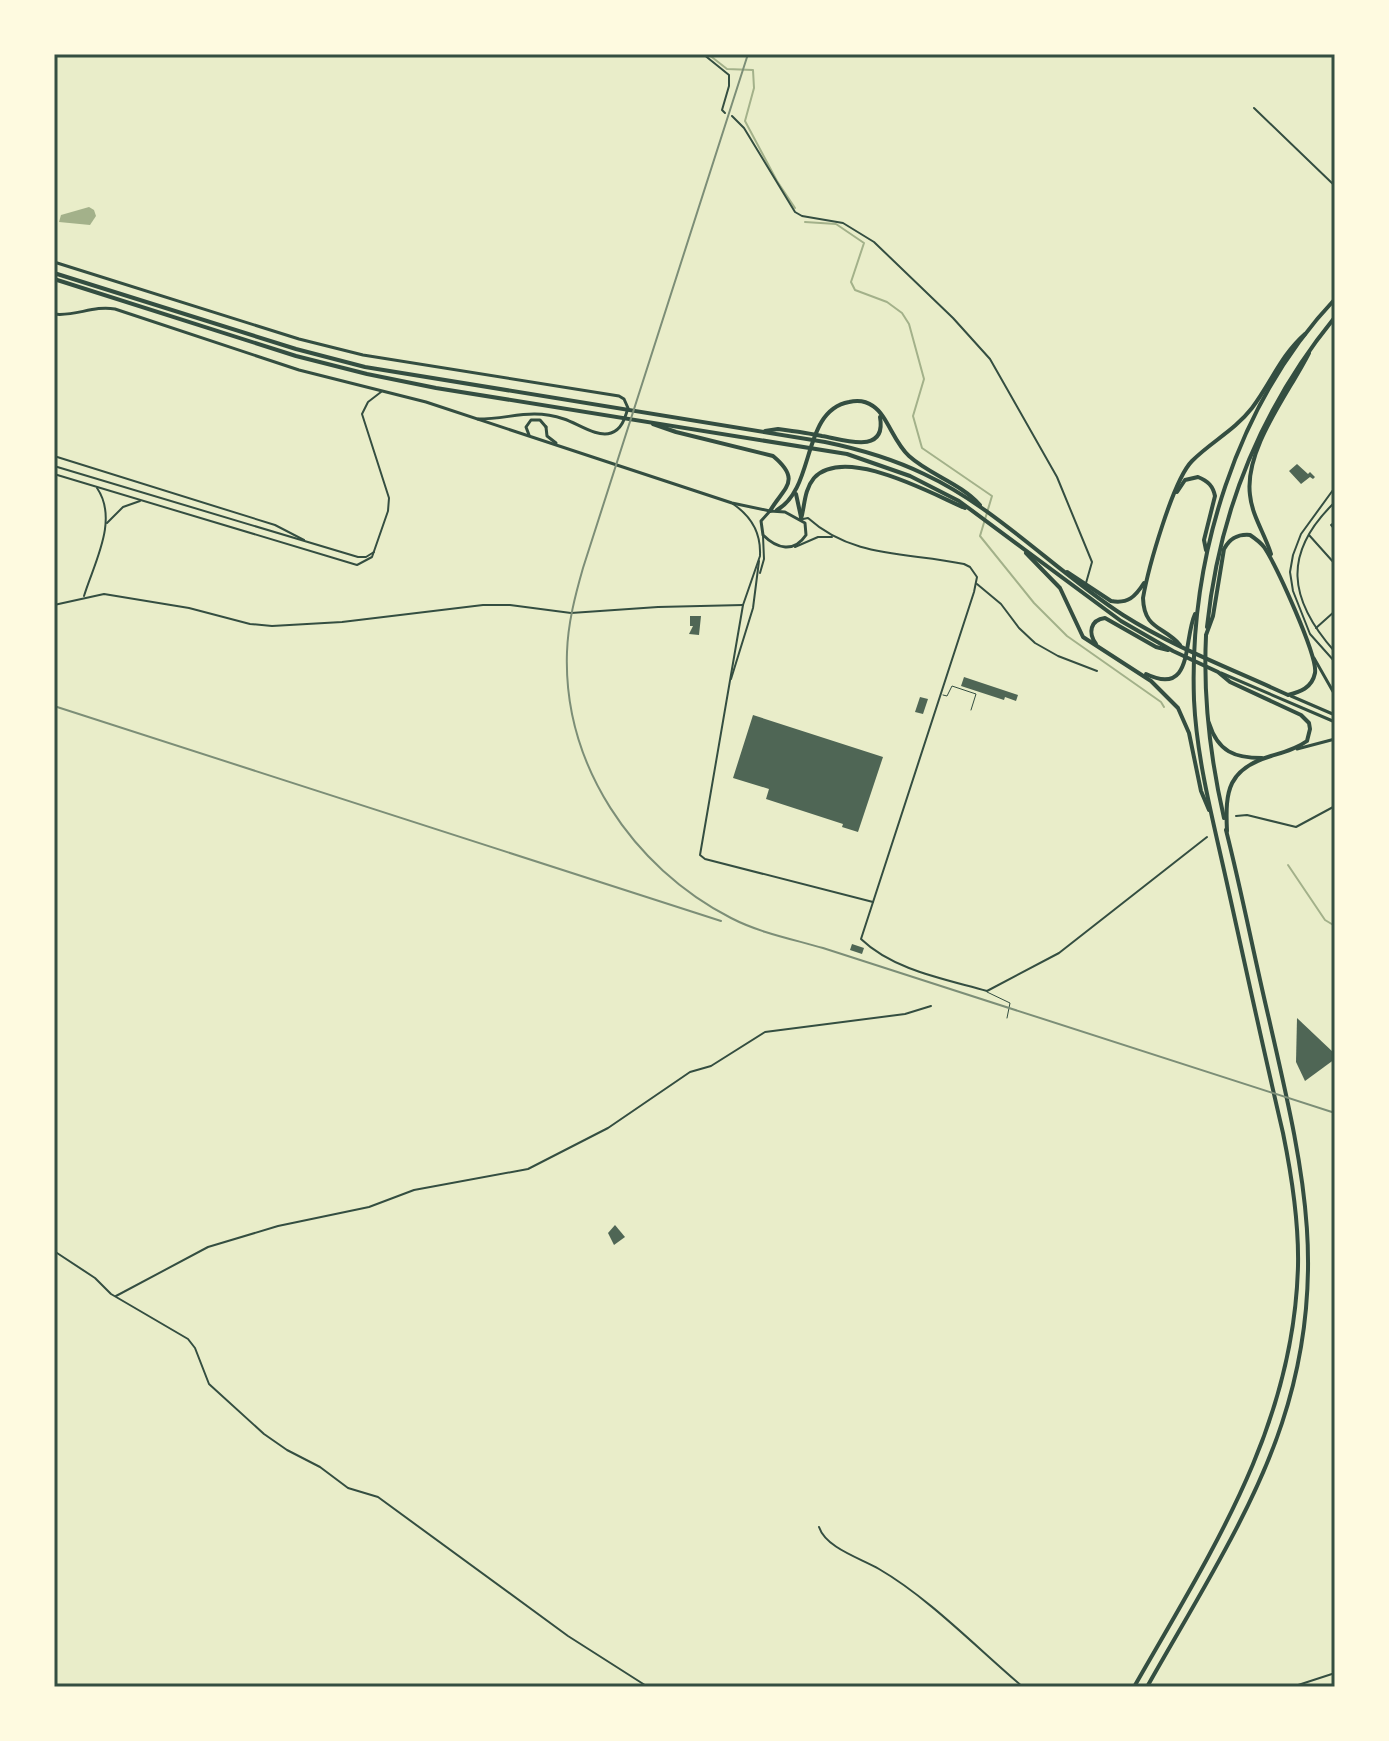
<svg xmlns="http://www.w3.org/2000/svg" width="1389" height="1741" viewBox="0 0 1389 1741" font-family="'DejaVu Sans',sans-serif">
	<rect width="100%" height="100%" fill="#e9edc9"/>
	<path fill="#a3b18a" d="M 89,207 L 94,210 L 96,216 L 90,225 L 59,222 L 61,215 Z"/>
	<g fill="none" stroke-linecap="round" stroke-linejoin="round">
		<g stroke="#a3b18a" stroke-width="2">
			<path d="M 708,54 L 727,69 L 753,70 L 754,88 L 745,121 L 777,181 L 795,208"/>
			<path d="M 805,222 L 836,224 L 864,243 L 851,282 L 855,290 L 887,302 L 902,313 L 909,324 L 924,379 L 913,416 L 922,448 L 992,496 L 980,536 L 1034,603 L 1067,636 L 1161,702 L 1164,707"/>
			<path d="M 1288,865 L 1325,920 L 1335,926"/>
		</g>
	</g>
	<g fill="#4f6655">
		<path d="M 1297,464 L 1308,474 L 1310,472 L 1315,477 L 1313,479 L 1310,477 L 1301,484 L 1289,471 Z"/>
		<path d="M 690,616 L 701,616 L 699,635 L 689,634 L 693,626 L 690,626 Z"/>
		<path d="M 964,677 L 1018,695 L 1016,701 L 1005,697 L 1004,700 L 961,686 Z"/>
		<path d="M 920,697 L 928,699 L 923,714 L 915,712 Z"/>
		<path d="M 753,715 L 883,757 L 858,832 L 842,827 L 843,824 L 766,799 L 769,789 L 733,778 Z"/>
		<path d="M 852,944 L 864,948 L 862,954 L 850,950 Z"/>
		<path d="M 1297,1018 L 1335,1054 L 1335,1059 L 1305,1081 L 1296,1062 Z"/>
		<path d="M 615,1225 L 625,1237 L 614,1245 L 608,1233 Z"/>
	</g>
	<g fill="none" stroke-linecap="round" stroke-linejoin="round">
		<g stroke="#344e41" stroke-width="1">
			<path d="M 943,695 L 947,696 L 952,686 L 976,694 L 971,710"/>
			<path d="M 987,992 L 1010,1003 L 1007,1018"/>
		</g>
		<g stroke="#344e41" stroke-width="2">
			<path d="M 703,54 L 729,75 L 729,86 L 722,110 L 725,113"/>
			<path d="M 1254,108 L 1335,186"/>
			<path d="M 732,116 L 744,128 L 795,212 L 802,216 L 843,223 L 874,242 L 953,318 L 990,359 L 1057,477 L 1092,562 L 1086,583"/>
			<path d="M 54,456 L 275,525 L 304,540"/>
			<path d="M 54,466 L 358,557 L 366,557 L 374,552"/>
			<path d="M 54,474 L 357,565 L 372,557 L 388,511 L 389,498 L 362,414 L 368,402 L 381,392"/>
			<path d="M 1335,480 L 1333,485 L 1335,492"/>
			<path d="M 1333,490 L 1301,534 L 1293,555 L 1290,572 L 1293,591 L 1310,634 L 1335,662"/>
			<path d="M 1335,502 C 1282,553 1288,599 1335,652"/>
			<path d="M 733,504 C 751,516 761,532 760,555"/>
			<path d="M 803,519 L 808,518 C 853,559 910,552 964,564 L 970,567 L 977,577 L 974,592 L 861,939 C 893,970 945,979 987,991 L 1059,953 L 1207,837"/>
			<path d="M 1335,522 L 1331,525 L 1335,530"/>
			<path d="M 107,523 L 123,507 L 140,501"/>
			<path d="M 1309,535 L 1335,564"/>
			<path d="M 795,547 L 818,537 L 832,537"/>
			<path d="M 760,556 L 743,605 L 700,855 L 705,859 L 873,902"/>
			<path d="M 760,573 L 764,559 L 763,536"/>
			<path d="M 977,584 L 1001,604 L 1019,628 L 1035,643 L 1058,656 L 1097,671"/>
			<path d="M 84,596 C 94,563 119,520 97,488"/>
			<path d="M 54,605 L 104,594 L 189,608 L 250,624 L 272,626 L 342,622 L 483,605 L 510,605 L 571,613 L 658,607 L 743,605"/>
			<path d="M 1316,628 L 1335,611"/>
			<path d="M 731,679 L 753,608 L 759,561"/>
			<path d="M 1236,816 L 1247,815 L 1296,827 L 1335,806"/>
			<path d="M 54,1251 L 95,1278 L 111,1294 L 188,1339 L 195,1348 L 209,1384 L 264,1434 L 287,1450 L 320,1467 L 348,1488 L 378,1497 L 568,1636 L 648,1687"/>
			<path d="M 116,1296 L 208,1247 L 278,1226 L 369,1207 L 414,1190 L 528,1169 L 608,1128 L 690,1072 L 711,1066 L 765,1032 L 905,1014 L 931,1006"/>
			<path d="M 819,1527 C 826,1548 860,1558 879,1569 C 929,1598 978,1649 1023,1687"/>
			<path d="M 1292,1687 L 1335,1673"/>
		</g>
		<g stroke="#344e41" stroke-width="3">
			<path d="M 54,262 L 299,339 L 363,355 L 619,396 L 624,399 L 628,408 C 625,418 622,429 611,433 C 597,438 577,423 564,419 C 530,408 511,419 478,419"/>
			<path d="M 54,314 C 75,317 93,305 115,309 L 299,370 L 426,402 L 732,503 L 770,511"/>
			<path d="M 546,427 L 547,436 L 556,443"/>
			<path d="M 529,435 L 526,427 L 531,420 L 540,420 L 546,427"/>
			<path d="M 770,511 L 785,512 L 805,523 L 806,535 C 794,553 777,549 763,535 L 761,521 Z"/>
			<path d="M 1314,658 L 1335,695"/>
			<path d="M 1221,673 L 1335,722"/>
			<path d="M 1291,696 L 1335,715"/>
			<path d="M 1297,749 L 1335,739"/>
		</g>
		<g stroke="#344e41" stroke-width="4">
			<path d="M 54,273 L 296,349 L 365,367 L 825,442 C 859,449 893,459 924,474 C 997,508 1055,571 1123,615 C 1175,648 1232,669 1288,695 C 1300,692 1312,688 1315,673 C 1318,656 1276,565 1264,547 C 1260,542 1256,539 1250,535 C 1238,534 1230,538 1224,549 L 1213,616 L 1206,635"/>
			<path d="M 54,279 L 296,356 L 367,374 L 436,388 L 847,454 L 910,476 L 959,501 L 1121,621 L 1173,651 L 1218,672 L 1230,682 L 1301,715 L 1309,723 L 1310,729 L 1307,741 C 1296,749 1284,752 1271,756 C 1228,769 1225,790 1227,831"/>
			<path d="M 653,424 L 676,432 L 773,456 C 803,481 783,488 770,511"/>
			<path d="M 765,431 L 778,429 C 793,431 808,433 822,436 C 842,439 887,456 880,417"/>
			<path d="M 1177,492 L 1185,480 L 1198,477 C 1208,481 1213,486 1215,496 L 1204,540 L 1206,550"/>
			<path d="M 796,494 L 801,517"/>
			<path d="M 777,510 C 816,488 801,411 849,402 C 857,400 866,401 873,406 C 887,415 894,443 909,456 C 930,475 960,483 980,505"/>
			<path d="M 801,519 C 805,505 804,490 814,478 C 845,445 932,494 965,508"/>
			<path d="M 1026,553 L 1060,588 L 1083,637 L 1151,681 L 1178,708 L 1189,733 L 1201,791 L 1209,810"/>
			<path d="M 1271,554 C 1265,534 1252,516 1250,495 C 1244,449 1289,393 1309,353"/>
			<path d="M 1067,572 L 1111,601 C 1128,604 1135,597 1144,583"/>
			<path d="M 1207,627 C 1219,511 1261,408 1335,317"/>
			<path d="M 1206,636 C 1203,698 1210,757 1224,818"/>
			<path d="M 1096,644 C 1088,633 1090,620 1105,618 L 1156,647 L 1168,650"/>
			<path d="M 1180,645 C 1164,626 1144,630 1143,598 C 1148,569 1173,480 1192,461 C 1212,441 1234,431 1252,408 C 1271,383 1281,355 1305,334"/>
			<path d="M 1146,674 C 1194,697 1183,640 1195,614"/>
			<path d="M 1209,723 C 1218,752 1235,758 1262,758"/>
			<path d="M 1134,1687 C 1211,1552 1294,1427 1298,1266 C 1299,1221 1292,1177 1283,1133 C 1263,1048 1245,964 1226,879 C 1213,820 1197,761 1194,700 C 1189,558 1236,404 1335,299"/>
			<path d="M 1147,1687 C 1193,1605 1253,1512 1282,1423 C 1331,1275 1302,1164 1269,1019 C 1254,956 1242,893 1226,830"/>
		</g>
		<g stroke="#7c8e77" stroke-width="2">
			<path d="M 748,54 L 583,568 C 575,596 568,623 567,652 C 563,764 632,867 731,918 C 760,933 792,939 823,948 L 1335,1113"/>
			<path d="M 54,706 L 721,921"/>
		</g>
	</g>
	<rect width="1389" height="1741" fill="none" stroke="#fefae0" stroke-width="112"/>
	<rect x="56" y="56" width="1277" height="1629" fill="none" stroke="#344e41" stroke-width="3"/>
</svg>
